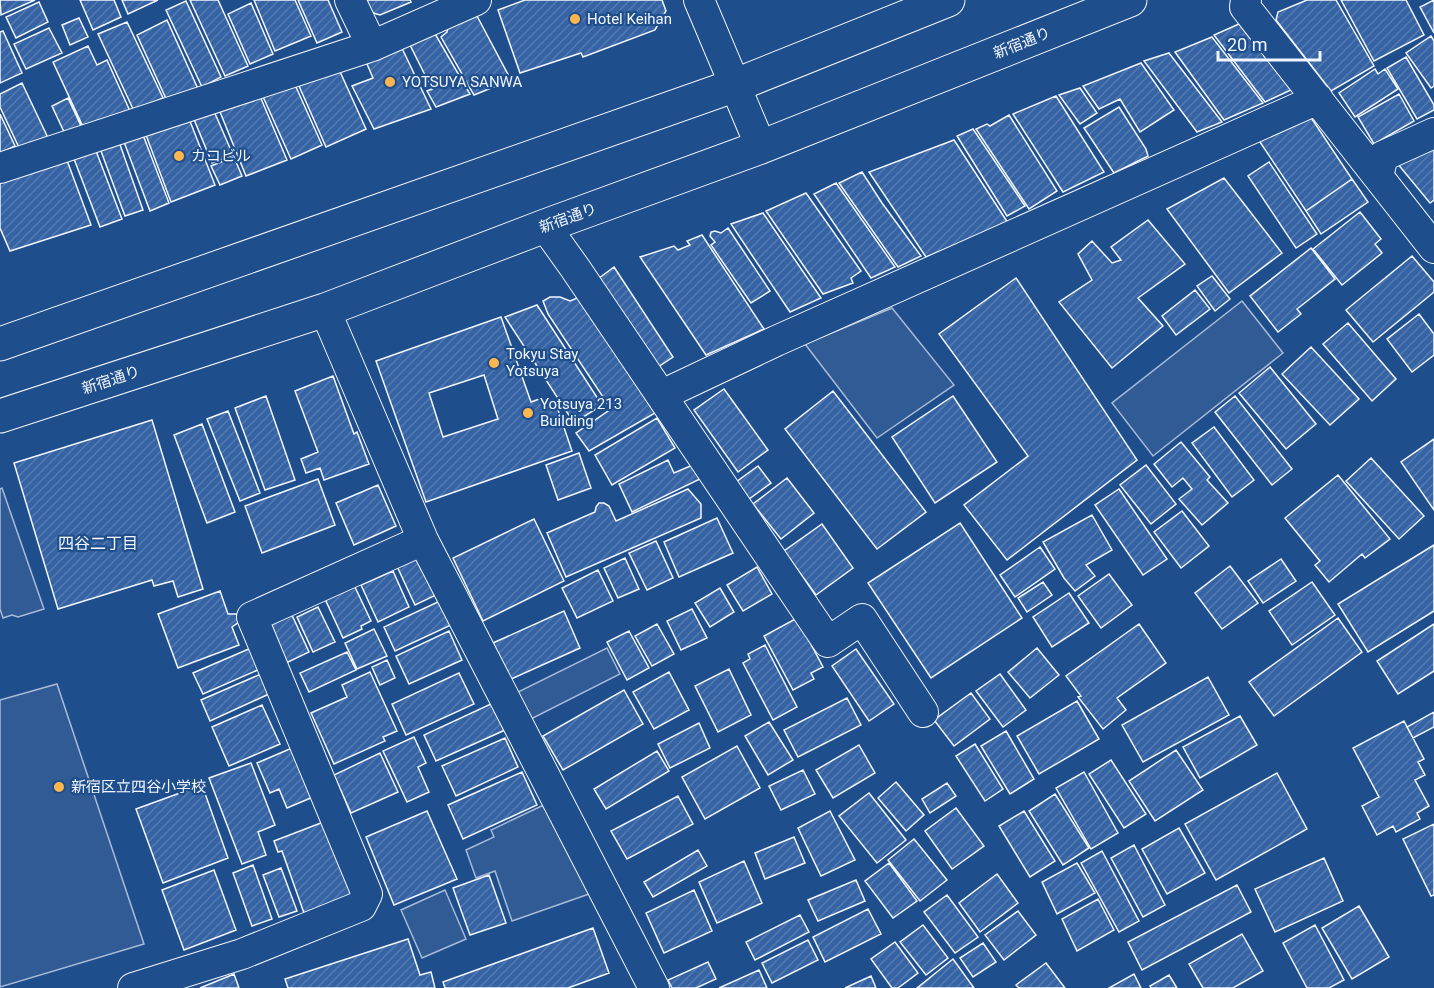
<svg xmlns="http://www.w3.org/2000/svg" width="1434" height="988" viewBox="0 0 1434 988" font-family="Roboto,'Noto Sans JP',sans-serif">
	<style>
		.built { fill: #305b95; stroke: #a8bbd7; stroke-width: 1.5 }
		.building { fill: url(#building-hatch); stroke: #f2f6ff; stroke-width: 1.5; fill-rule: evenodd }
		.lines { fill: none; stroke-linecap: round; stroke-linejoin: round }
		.minor-casing { stroke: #f2f6ff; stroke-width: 32 }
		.trunk-casing { stroke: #f2f6ff; stroke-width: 35 }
		.minor { stroke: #1f4e8c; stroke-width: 30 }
		.trunk { stroke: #1f4e8c; stroke-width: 33 }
		.poi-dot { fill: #ffb74d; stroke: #1f4e8c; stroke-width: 2 }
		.labels { text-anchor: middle; stroke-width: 4.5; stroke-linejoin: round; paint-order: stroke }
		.poi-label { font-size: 15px; fill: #f2f6ff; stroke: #1f4e8c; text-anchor: start }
		.street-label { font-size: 15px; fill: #f2f6ff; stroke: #1f4e8c }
		.neighbourhood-label { font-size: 16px; fill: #f2f6ff; stroke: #1f4e8c }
	</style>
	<defs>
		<pattern id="building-hatch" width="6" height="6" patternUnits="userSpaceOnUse" patternTransform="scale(1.5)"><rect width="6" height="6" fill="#3563a3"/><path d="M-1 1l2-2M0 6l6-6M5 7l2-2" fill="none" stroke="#537ab1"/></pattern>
	</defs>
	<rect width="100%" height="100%" fill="#1f4e8c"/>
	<!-- built -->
	<path class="built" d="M1242 301 1283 353 1153 456 1112 403Z
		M892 308 954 385 877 438 805 344Z
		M2 488 44 609 18 617 12 615 3 618 0 609V489Z
		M607 648 620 674 529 720 516 693Z
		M57 684 144 944 0 987V700Z
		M550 802 589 894 512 921 495 871 476 878 466 850 494 837 491 830Z
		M445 890 466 939 422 958 401 910Z"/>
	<!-- building -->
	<path class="building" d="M0 0H35L1 15Z
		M80 0H114L121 17 93 30Z
		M122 0H158L128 14Z
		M190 0H218L248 66 225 76Z
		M254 0H295L311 36 275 51Z
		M298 0H328L342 32 317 43Z
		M364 0H410L411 2 380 15 370 12Z
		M525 0H662L666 11 655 30 583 57 581 53 520 73 498 10Z
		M1307 0H1336L1374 66 1331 91 1276 20 1278 12Z
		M1341 0H1406L1424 35 1374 61Z
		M1434 0V33L1420 7Z
		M186 1 221 77 202 87 166 10Z
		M39 2 48 22 16 38 6 17Z
		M251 3 273 54 250 64 228 14Z
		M477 16 511 80 474 95 441 37 447 32 448 26Z
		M79 18 88 37 70 45 62 25Z
		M167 20 198 89 168 103 137 35Z
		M127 22 163 98 134 111 98 34Z
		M1239 24 1291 90 1265 102 1214 35Z
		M49 28 62 53 26 69 14 44Z
		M3 31 22 73 0 83V32Z
		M434 32 470 94 436 107 427 91 432 89 410 45Z
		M1431 36 1434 41V86L1431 88 1406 53Z
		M1212 37 1263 103 1224 120 1175 52Z
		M399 42 431 109 374 129 352 86 373 78 364 57Z
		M88 46 97 65 107 60 130 111 85 131 53 62Z
		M1169 53 1222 122 1197 132 1144 61Z
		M1406 57 1434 105V110L1417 119 1387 68Z
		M1141 63 1174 110 1140 132 1120 99 1099 109 1083 86Z
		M337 65 366 129 326 147 295 77Z
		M1375 69 1378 74 1385 69 1398 89 1355 117 1339 93Z
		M292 78 322 145 291 159 260 90Z
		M22 83 50 142 22 154 0 107V94Z
		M1080 88 1097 113 1080 124 1059 95Z
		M257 89 287 160 246 176 216 102Z
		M1399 94 1414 121 1374 144 1358 117Z
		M1056 96 1104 172 1063 192 1013 114Z
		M68 98 81 126 65 134 52 106Z
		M210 102 233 155 212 163 191 112Z
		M1119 107 1146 149 1148 156 1114 173 1084 128Z
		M186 111 215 185 171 202 143 127Z
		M0 114 15 146 0 153Z
		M1009 115 1057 191 1029 209 976 129 987 124 990 126Z
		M1310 116 1352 179 1306 211 1258 139Z
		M140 127 169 203 150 211 121 134Z
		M973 129 1025 206 1007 216 957 136Z
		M117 136 143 210 125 216 98 143Z
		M954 140 1008 223 926 257 869 172Z
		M93 143 122 219 100 227 71 151Z
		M1434 146V200L1430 203 1397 163Z
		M65 155 91 225 10 251 0 228V177Z
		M234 157 242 176 220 185 211 166Z
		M1269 162 1317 234 1296 248 1248 176Z
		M862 172 882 203 921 256 898 267 839 183Z
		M1224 178 1282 253 1229 293 1167 209Z
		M1352 179 1368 202 1321 234 1306 211Z
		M836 183 895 267 871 278 814 194Z
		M806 193 861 271 851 278 853 283 823 294 766 211Z
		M1360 212 1381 239 1375 244 1382 253 1342 285 1313 249Z
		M763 213 821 298 790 312 731 224Z
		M1148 220 1185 264 1138 298 1163 326 1112 368 1059 302 1092 280 1078 254 1092 241 1112 263 1121 260 1111 247Z
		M728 228 770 291 751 303 711 245 715 242 710 236 711 232 715 231 721 233Z
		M702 235 764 329 706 355 640 257 674 246 678 250 690 245 687 241Z
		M1311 248 1335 279 1297 309 1301 314 1278 332 1250 296Z
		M1412 256 1434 282V292L1373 342 1346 310Z
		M614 267 673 357 658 367 598 279Z
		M1212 276 1230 299 1215 311 1197 286Z
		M1016 278 1137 460 1007 560 964 505 1028 456 939 334Z
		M1195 290 1210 309 1176 335 1162 316Z
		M550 297H560L570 301 577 298 580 300 655 413 589 451 576 433 611 409 548 314 543 301Z
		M537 305 602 405 574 423 505 317Z
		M1419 314 1434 334V355L1412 372 1387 339Z
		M501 317 531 402 542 398 545 408 556 404 572 451 426 502 376 361ZM484 375 498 419 443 437 429 393Z
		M1348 323 1396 379 1372 401 1323 344Z
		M1311 347 1359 399 1330 425 1282 374Z
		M1270 367 1316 424 1286 449 1239 393Z
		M333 376 354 434 357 432 369 464 324 480 320 468 306 473 301 459 318 452 295 391Z
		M724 389 768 450 738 472 694 410Z
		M833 391 926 512 877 549 785 429Z
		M266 396 295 480 265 490 235 408Z
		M953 396 997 462 935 503 892 437Z
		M1235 396 1292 469 1272 485 1215 412Z
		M228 411 260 493 240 501 207 419Z
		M657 418 675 448 612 485 595 455Z
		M152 420 203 589 178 597 173 581 154 586 152 580 58 609 14 463Z
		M202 424 235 512 207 523 174 435Z
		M1214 427 1254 480 1232 497 1192 443Z
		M1434 439V510L1401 462Z
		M1181 442 1210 477 1207 480 1228 503 1202 525 1179 499 1192 489 1183 478 1172 487 1154 464Z
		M579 453 591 488 558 500 546 465Z
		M1371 458 1424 516 1399 539 1346 481Z
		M668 460 674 473 695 464 702 478 632 512 619 484Z
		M1146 465 1176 504 1151 524 1120 485Z
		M758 466 771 483 745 502 732 485Z
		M1338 475 1390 539 1365 558 1362 554 1329 582 1315 565 1320 561 1285 518Z
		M787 478 814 513 781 539 753 504Z
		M318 479 335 525 262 553 245 506Z
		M378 485 396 526 354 545 336 503Z
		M688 489 701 504V518L566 577 547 533 595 512 596 507 599 503H604L609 506 616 521Z
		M1119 489 1167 559 1143 575 1095 505Z
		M1182 511 1209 546 1181 568 1154 532Z
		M1092 515 1112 550 1086 565 1095 576 1075 591 1064 578 1043 542Z
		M717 518 733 553 679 577 664 542Z
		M534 519 564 581 483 621 453 558Z
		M960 523 1022 618 931 678 868 583Z
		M822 524 853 568 816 595 784 551Z
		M656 541 673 578 647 590 629 553Z
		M1434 545V611L1368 652 1338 604Z
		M1040 547 1055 569 1015 597 1000 575Z
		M418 556 436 595 415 605 395 562Z
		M625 558 639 589 618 598 604 568Z
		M1281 559 1296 581 1263 603 1248 581Z
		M1230 566 1258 603 1222 629 1195 593Z
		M757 567 772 594 743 611 727 585Z
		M598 570 613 601 577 618 562 588Z
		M393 571 409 607 378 622 361 585Z
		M1109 574 1132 605 1101 628 1078 596Z
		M1043 582 1052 595 1027 612 1018 598Z
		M1312 582 1335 615 1292 645 1269 611Z
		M354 585 371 621 361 626 362 629 343 638 325 599Z
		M720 588 734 612 710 627 695 603Z
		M220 591 228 614H236L239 618V622L232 627 239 645 178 668 158 614Z
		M1069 593 1089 623 1052 647 1033 617Z
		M440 601 451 625 395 651 384 627Z
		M318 607 335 642 313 652 297 617Z
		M692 609 707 638 681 650 667 621Z
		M564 611 580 648 509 680 493 643Z
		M291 613 309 652 286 663 268 624Z
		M797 618 823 667 811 673 814 679 793 690 764 636Z
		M1338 618 1362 652 1274 716 1249 682Z
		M657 624 674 654 652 666 635 636Z
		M1139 624 1166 663 1117 698 1126 710 1103 729 1078 697 1081 696 1066 676Z
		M1434 624V671L1398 694 1377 661Z
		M374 629 387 656 357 669 345 643Z
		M449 631 462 660 409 684 396 656Z
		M629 631 649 668 627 680 607 642Z
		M765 645 797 707 773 720 743 663 750 659 748 654Z
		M251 648 260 669 203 694 193 673Z
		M1037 648 1059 675 1030 698 1008 672Z
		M856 649 894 704 869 721 832 666Z
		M347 652 356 670 309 692 300 673Z
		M387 660 395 678 380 685 372 667Z
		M729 669 751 715 718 732 695 686Z
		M370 672 397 731 383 737 385 741 334 764 311 713 347 697 342 685Z
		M669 672 689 710 654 729 633 692Z
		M459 673 474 704 406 735 392 704Z
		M261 674 269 694 210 721 201 700Z
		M1000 674 1026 710 1003 727 976 691Z
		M1208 677 1229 715 1143 762 1122 725Z
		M624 690 643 724 563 770 543 736Z
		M971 693 990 719 954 746 934 720Z
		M847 698 861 725 798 757 784 730Z
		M1077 701 1099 739 1039 774 1017 736Z
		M493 703 505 730 436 761 424 735Z
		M262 705 280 744 229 766 212 727Z
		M1434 712V727L1413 738 1407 727Z
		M1240 716 1257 745 1200 778 1183 747Z
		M1404 721 1424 759 1418 762 1425 775 1415 780 1429 806 1417 813 1420 819 1396 832 1393 826 1377 835 1362 806 1379 797 1353 748Z
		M769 722 793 760 768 775 745 736Z
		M699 723 710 748 670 768 658 744Z
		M1006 731 1034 779 1010 794 981 746Z
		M414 737 426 763 418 767 429 792 407 802 383 751Z
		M505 738 518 767 456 796 442 766Z
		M975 744 1003 789 985 801 956 756Z
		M859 745 875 773 833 798 816 770Z
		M737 746 760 788 705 819 682 777Z
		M292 748 313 797 287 808 279 789 270 793 257 763Z
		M1176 750 1203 790 1155 821 1129 781Z
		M657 751 669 771 606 809 594 789Z
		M380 753 398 792 351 813 334 775Z
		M1111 760 1146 814 1124 828 1089 774Z
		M251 763 275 825 258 832 266 855 242 864 209 778Z
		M803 770 815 794 781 810 769 786Z
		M522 772 537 805 463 839 448 805Z
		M1084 772 1118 833 1091 849 1056 788Z
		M1277 773 1307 829 1216 880 1185 824Z
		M896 782 924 815 906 831 878 798Z
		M947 783 956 796 930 813 922 799Z
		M202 785 228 858 163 883 136 809Z
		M869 793 906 840 877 863 839 816Z
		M1055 794 1089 848 1063 865 1029 811Z
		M678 796 693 824 627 859 611 831Z
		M956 808 984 846 952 869 925 831Z
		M427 811 457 879 394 905 366 837Z
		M830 811 855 860 821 876 798 828Z
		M1024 811 1055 861 1030 877 999 826Z
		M326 821 353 895 304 913 282 851 278 852 274 841Z
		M1434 824V895L1431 896 1403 839Z
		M1179 828 1205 873 1167 894 1142 849Z
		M794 837 805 863 765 879 755 853Z
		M914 839 947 880 920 901 888 860Z
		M1134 845 1165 905 1143 917 1111 858Z
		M698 850 707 866 653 897 644 882Z
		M1102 851 1139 921 1119 932 1081 863Z
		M1324 858 1343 901 1275 932 1255 889Z
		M744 861 762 903 717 923 699 882Z
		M889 863 917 901 893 918 865 881Z
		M1077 863 1095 893 1057 914 1042 882Z
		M253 865 272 919 252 926 233 873Z
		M281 868 297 911 279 917 263 875Z
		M214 870 236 930 184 950 162 890Z
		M997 874 1018 903 980 932 959 903Z
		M489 875 506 923 470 935 453 888Z
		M856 880 865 901 818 921 808 900Z
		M1237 885 1251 912 1142 970 1128 942Z
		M694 890 712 931 664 953 646 913Z
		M947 895 978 937 955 953 924 912Z
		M1098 899 1114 930 1077 951 1062 919Z
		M1359 906 1389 957 1352 979 1322 928Z
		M868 909 881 934 825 962 813 937Z
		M1018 911 1036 935 1004 960 985 935Z
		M800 915 809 932 755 960 746 942Z
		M923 925 948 958 926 975 900 942Z
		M1315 925 1344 980 1329 988H1307L1283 943Z
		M593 928 609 973 568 988H445L443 982Z
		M1242 934 1263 971 1233 988H1203L1189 964Z
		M408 939 420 975 431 972 435 988H288L285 979Z
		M808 940 818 960 772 983 762 963Z
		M895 942 918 973 898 988H892L871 959Z
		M983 943 996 962 973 977 960 958Z
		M953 959 974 988H917Z
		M708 962 716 979 696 988H672L668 980Z
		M1046 963 1065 988H1019L1016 985Z
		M759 970 767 988H719Z
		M234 974 239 988H200Z
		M1134 974 1141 988H1109Z
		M1169 975 1177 988H1151L1150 986Z
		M871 976 876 988H845Z"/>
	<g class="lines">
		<!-- minor casing -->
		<g class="minor-casing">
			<path id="minor" d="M350 0 372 46
				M699 0 761 147
				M1246 0 1245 7 1434 248
				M0 168 372 46 476 0
				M1378 176 1383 156 1434 133
				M545 226 575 268 828 642 862 619 923 712
				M662 395 776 341 1318 99
				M423 540 654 988
				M133 988 242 954 361 906 367 894 252 617 423 540 325 310"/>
		</g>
		<!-- trunk casing -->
		<g class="trunk-casing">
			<path id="trunk" d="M0 344 736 85 948 0
				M0 416 325 310 545 226 761 147 1130 0"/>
		</g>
		<!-- minor -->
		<use href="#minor" class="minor"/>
		<!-- trunk -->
		<use href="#trunk" class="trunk"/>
	</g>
	<!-- markers -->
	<g class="poi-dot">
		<circle cx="575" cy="19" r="6"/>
		<circle cx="390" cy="82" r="6"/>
		<circle cx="179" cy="156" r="6"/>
		<circle cx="494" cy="363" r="6"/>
		<circle cx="528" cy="413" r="6"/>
		<circle cx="59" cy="787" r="6"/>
	</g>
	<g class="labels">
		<!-- poi labels -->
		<g class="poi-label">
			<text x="587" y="24">Hotel Keihan</text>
			<text x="402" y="87">YOTSUYA SANWA</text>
			<text x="191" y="161">カコビル</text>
			<text x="506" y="359">Tokyu Stay<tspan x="506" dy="17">Yotsuya</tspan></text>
			<text x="540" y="409">Yotsuya 213<tspan x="540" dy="17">Building</tspan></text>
			<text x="71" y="792">新宿区立四谷小学校</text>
		</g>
		<!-- street labels -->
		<g class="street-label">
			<text transform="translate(1022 43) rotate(-22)" y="5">新宿通り</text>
			<text transform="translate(568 218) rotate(-20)" y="5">新宿通り</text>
			<text transform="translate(111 380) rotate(-18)" y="5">新宿通り</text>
		</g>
		<!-- neighbourhood labels -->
		<g class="neighbourhood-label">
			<text x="98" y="549">四谷二丁目</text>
		</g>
	</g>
	<!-- scale -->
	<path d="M1218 51v9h102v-9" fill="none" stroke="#f2f6ff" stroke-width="3"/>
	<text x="1227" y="51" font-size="18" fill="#f2f6ff" stroke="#1f4e8c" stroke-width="4.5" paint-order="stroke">20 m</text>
</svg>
